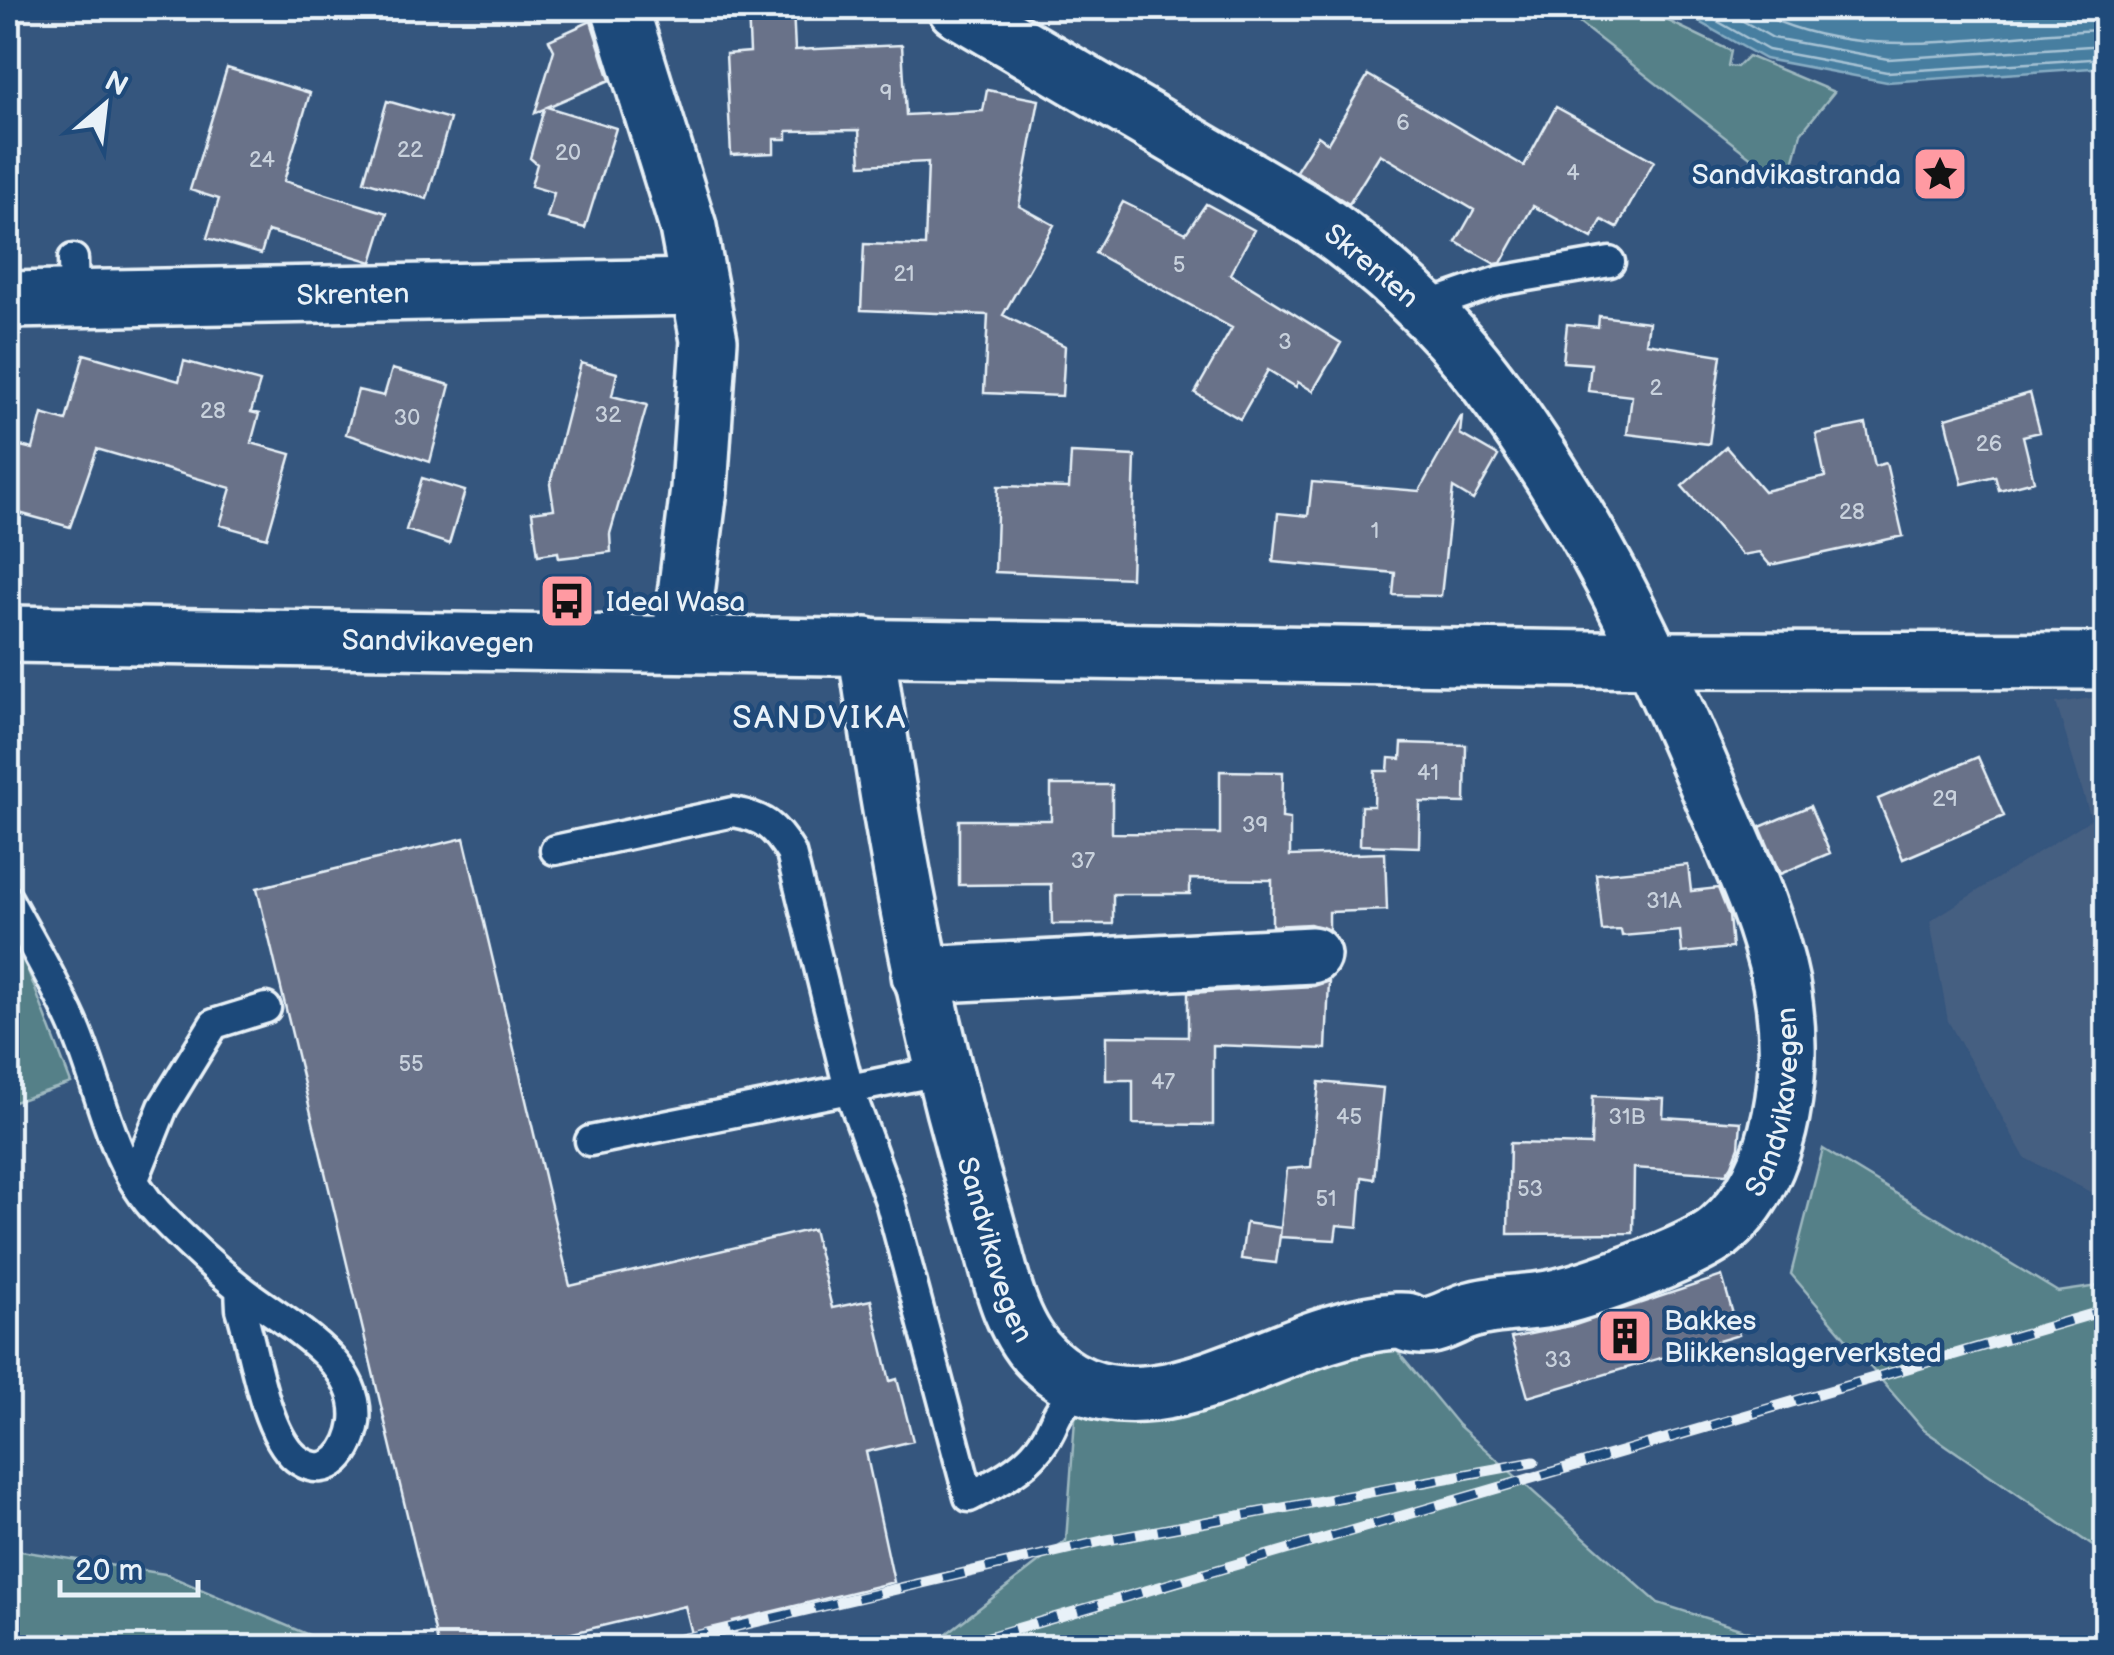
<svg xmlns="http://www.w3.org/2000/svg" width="2114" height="1655" viewBox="0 0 2114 1655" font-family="'Balsamiq Sans',sans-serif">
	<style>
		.built { fill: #455e81 }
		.green { fill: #548088; stroke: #9eb8c0; stroke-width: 2.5 }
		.water { fill: #467ea0; stroke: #87acc3; stroke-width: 2.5 }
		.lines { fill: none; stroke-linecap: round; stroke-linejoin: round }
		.shore { stroke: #a7c3d5; stroke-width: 2.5 }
		.building { fill: #697289; stroke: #e8f1f8; stroke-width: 2.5 }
		.lane-casing { stroke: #e8f1f8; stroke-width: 35 }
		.street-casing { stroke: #e8f1f8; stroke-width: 62 }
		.secondary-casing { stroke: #e8f1f8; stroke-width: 62 }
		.lane { stroke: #1f4a7a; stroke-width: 28 }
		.street { stroke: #1f4a7a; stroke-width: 55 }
		.secondary { stroke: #1f4a7a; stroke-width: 55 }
		.rail-casing { stroke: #e8f1f8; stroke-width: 11 }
		.rail { stroke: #1f4a7a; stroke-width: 8; stroke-dasharray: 22; stroke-linecap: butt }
		.labels { text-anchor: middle; stroke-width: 9; stroke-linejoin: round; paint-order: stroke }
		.number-label { font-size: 22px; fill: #c8d1dc }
		.poi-label { font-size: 28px; fill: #e8f1f8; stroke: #1f4a7a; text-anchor: start }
		.street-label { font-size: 28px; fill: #e8f1f8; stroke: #1f4a7a }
		.quarter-label { font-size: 32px; letter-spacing: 2.5px; fill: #e8f1f8; stroke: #1f4a7a }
	</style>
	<rect width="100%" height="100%" fill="#35567e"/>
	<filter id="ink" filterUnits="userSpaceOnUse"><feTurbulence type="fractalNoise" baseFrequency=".01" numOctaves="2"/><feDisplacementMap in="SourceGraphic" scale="20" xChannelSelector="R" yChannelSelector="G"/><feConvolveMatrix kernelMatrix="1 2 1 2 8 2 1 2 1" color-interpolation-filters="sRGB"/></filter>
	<g filter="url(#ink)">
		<!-- built -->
		<path class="built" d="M2106 696V1192L2096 1195 2025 1158 1948 1021 1930 921 2091 819 2056 703Z"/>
		<!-- green -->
		<path class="green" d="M1560 8H1652L1664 19 1731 51 1728 66 1737 67 1748 56 1834 92 1801 133 1793 164 1777 178Z
			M8 918 71 1083 8 1104Z
			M1823 1149 2058 1292 2106 1285V1555L1924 1430 1791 1274Z
			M1383 1334 1458 1425 1658 1603 1797 1647 928 1648 1066 1541 1079 1366 1137 1376Z
			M8 1549 165 1574 337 1647H8Z"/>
		<!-- water -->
		<path class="water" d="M1674 8H2106V67L1887 82 1765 59Z"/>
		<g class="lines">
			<!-- shore -->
			<path class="shore" d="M1694 8 1768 50 1887 72 2106 58
				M1720 8 1773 38 1888 59 2106 45
				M1750 8C1857 69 1990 32 2106 30"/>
		</g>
		<!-- building -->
		<path class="building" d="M793 8 795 50 902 45 906 115 983 111 987 90 1039 100 1019 206 1054 225 1003 315 1065 346 1062 396 984 393 988 315 861 310 864 244 925 246 928 162 861 165 859 130 787 131V139H774V153L731 155 726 54 750 52 748 11Z
			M591 21 610 80 547 107 616 128 585 228 547 218 554 193 531 186 537 164 530 158 544 109 535 113 554 50 549 40Z
			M227 68 310 93 284 181 387 213 372 262 268 231 261 254 207 238 219 199 190 190Z
			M1368 75 1524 166 1556 107 1654 161 1617 228 1602 220 1592 238 1533 206 1501 263 1495 264 1456 242 1474 210 1380 154 1349 204 1296 171 1318 136 1328 143Z
			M387 101 450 119 427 199 364 181Z
			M1123 202 1186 233 1206 204 1254 230 1230 274 1341 343 1313 391 1298 382 1296 387 1268 370 1240 419 1195 393 1232 328 1095 253Z
			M1599 316 1649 322 1646 343 1721 355 1709 444 1627 434 1632 396 1588 391 1591 364 1563 362 1567 324 1598 327Z
			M84 354 179 381 184 361 260 382 251 412 259 414 251 443 291 454 267 538 220 525 231 488 97 449 70 527 8 510V443L33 449 42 414 66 421Z
			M581 363 617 373 612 396 647 405 610 534 611 552 559 558 558 552 538 555 532 512 554 509 550 484Z
			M392 369 450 385 430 462 346 434 358 390 384 396Z
			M2030 393 2040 432 2023 436 2034 481 1999 490 1995 476 1962 484 1946 418Z
			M1462 415 1460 434 1498 456 1473 500 1453 488 1441 596 1393 595 1395 573 1273 562 1278 513 1308 516 1312 482 1419 491Z
			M1866 424 1875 466 1886 463 1903 536 1770 565 1759 552 1742 555 1682 486 1726 447 1764 491 1825 477 1816 434Z
			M1071 453 1135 456 1131 578 995 572 998 486 1069 488Z
			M422 478 465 491 449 544 406 530Z
			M1402 743 1466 745 1465 803 1420 802 1419 847 1360 845 1361 806H1374L1375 771H1388L1389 758 1401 759Z
			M1978 757 2004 816 1903 859 1878 799Z
			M1220 771 1283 772 1282 818 1290 819V856L1385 853 1387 910 1329 912V930L1310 924 1272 926V880L1190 879V894H1113V924H1052L1051 884 959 885V820H1051V785H1112V833L1220 834Z
			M1810 806 1830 853 1780 874 1760 827Z
			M464 838 570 1286 813 1229 832 1308 871 1300 890 1381 897 1379 913 1441 866 1452 894 1582 733 1621 736 1632 694 1642 685 1606 510 1648H439L257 888Z
			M1688 865 1691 891 1718 888 1729 916 1732 948 1682 953 1680 931 1622 936 1621 930 1602 931 1596 874Z
			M1329 981 1326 1049 1213 1045V1125L1133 1124V1080H1106V1036L1188 1037V993L1314 986Z
			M1319 1082 1383 1088 1374 1179 1362 1177 1358 1227 1337 1225 1335 1240 1280 1237 1287 1169 1311 1167Z
			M1593 1096 1664 1099 1663 1117 1741 1122 1739 1147 1732 1165 1726 1174 1634 1168 1633 1233 1508 1234 1510 1143 1591 1145Z
			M1246 1223 1281 1228 1276 1263 1241 1259Z
			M1722 1276 1739 1335 1528 1397 1511 1338 1575 1325Z"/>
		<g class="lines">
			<!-- lane casing -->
			<g class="lane-casing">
				<path id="lane" d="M73 259 74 298
					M1424 307 1499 281 1610 262
					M555 850 733 812C764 817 775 827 791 853L849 1089 890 1201 969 1497C994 1484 1022 1470 1039 1448 1062 1418 1047 1413 1086 1388
					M8 900C30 940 53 979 72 1021 101 1084 109 1162 158 1213 184 1240 213 1267 242 1290 282 1322 362 1360 355 1422 351 1449 331 1481 300 1461 265 1439 254 1349 241 1309L240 1289
					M590 1141 944 1070
					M134 1179 163 1107 214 1024 266 1008"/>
			</g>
			<!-- street casing -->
			<g class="street-casing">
				<g id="street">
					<path d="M620 8 688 227 709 340 699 489 680 643"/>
					<path id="s1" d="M8 300 699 287"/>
					<path id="s2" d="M866 646C893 841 927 1028 984 1216 998 1263 1007 1327 1045 1361 1129 1439 1242 1360 1331 1334 1350 1328 1376 1322 1396 1321 1421 1320 1396 1325 1421 1326 1438 1327 1455 1314 1471 1310 1496 1302 1524 1304 1549 1299 1585 1292 1695 1253 1721 1230 1786 1174 1796 1063 1781 983 1768 918 1739 858 1713 797 1648 643 1587 514 1486 380 1437 315 1379 263 1313 217L956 8"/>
					<path d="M920 975 1312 955"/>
				</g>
			</g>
			<!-- secondary casing -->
			<g class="secondary-casing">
				<g id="secondary">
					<path id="s3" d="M8 634 1655 660 2106 661"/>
				</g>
			</g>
			<!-- lane -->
			<use href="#lane" class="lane"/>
			<!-- street -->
			<use href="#street" class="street"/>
			<!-- secondary -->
			<use href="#secondary" class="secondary"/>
			<!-- rail casing -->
			<g class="rail-casing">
				<path id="rail" d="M643 1648 1102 1541 1534 1462
					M951 1648 2106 1310"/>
			</g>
			<!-- rail -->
			<use href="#rail" class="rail"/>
		</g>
	</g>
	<!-- icons -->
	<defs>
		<g id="sight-square" transform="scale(2.875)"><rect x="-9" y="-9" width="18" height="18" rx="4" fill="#ff9aa2" stroke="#1f4a7a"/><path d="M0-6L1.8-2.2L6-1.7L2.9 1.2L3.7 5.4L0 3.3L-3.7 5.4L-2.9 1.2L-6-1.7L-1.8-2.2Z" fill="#111"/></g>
		<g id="bus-square" transform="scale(2.875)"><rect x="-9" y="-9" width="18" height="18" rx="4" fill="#ff9aa2" stroke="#1f4a7a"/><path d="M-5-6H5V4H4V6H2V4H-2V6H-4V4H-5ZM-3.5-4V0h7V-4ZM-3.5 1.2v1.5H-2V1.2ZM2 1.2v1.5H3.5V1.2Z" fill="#111"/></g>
		<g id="building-square" transform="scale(2.875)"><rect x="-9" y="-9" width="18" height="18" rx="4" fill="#ff9aa2" stroke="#1f4a7a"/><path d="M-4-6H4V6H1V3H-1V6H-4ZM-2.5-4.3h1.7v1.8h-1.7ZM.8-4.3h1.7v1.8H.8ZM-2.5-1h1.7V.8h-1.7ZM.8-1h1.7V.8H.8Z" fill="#111"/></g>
	</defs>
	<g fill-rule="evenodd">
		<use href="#sight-square" x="1940" y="174"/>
		<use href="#bus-square" x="567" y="601"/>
		<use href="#building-square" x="1625" y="1336"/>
	</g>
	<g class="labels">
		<!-- number labels -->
		<g class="number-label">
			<text x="886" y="100">9</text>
			<text x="1403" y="130">6</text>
			<text x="410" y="157">22</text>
			<text x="568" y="160">20</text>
			<text x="262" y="167">24</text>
			<text x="1573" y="180">4</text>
			<text x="1179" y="272">5</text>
			<text x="904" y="281">21</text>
			<text x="1285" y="349">3</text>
			<text x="1656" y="395">2</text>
			<text x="213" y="418">28</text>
			<text x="608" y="422">32</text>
			<text x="407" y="425">30</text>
			<text x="1989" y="451">26</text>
			<text x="1852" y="519">28</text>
			<text x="1375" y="538">1</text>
			<text x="1428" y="780">41</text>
			<text x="1945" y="806">29</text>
			<text x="1255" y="832">39</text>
			<text x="1083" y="868">37</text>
			<text x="1664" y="908">31A</text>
			<text x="411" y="1071">55</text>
			<text x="1163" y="1089">47</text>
			<text x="1349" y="1124">45</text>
			<text x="1627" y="1124">31B</text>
			<text x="1530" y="1196">53</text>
			<text x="1326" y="1206">51</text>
			<text x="1558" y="1367">33</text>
		</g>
		<!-- poi labels -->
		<g class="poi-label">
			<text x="1901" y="184" text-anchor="end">Sandvikastranda</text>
			<text x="606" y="611">Ideal Wasa</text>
			<text x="1664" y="1330">Bakkes<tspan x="1664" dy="32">Blikkenslagerverksted</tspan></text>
		</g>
		<!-- street labels -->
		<g class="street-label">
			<text transform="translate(1372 265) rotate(40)" y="10">Skrenten</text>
			<text dy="10" stroke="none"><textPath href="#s1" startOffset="345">Skrenten</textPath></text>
			<text dy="10" stroke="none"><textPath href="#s3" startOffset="430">Sandvikavegen</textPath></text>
			<text dy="10" stroke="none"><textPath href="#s2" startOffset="1602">Sandvikavegen</textPath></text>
			<text dy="10" stroke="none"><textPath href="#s2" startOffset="618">Sandvikavegen</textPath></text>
		</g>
		<!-- quarter labels -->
		<g class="quarter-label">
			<text x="820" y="728">SANDVIKA</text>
		</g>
	</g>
	<!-- margin -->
	<rect width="2114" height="1655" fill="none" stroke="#1f4a7a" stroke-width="40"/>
	<rect x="20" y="20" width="2074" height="1615" fill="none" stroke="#e8f1f8" stroke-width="4" filter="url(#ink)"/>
	<!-- north arrow -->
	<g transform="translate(105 105) rotate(28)" stroke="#1f4a7a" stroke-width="8" paint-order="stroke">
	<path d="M0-8L18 38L0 25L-18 38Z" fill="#e8f1f8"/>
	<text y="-15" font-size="28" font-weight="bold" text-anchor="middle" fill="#e8f1f8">N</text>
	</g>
	<!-- scale -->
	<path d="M60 1580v15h138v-15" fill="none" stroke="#e8f1f8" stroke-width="5"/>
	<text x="75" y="1580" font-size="30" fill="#e8f1f8" stroke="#1f4a7a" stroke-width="8" paint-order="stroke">20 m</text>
</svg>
